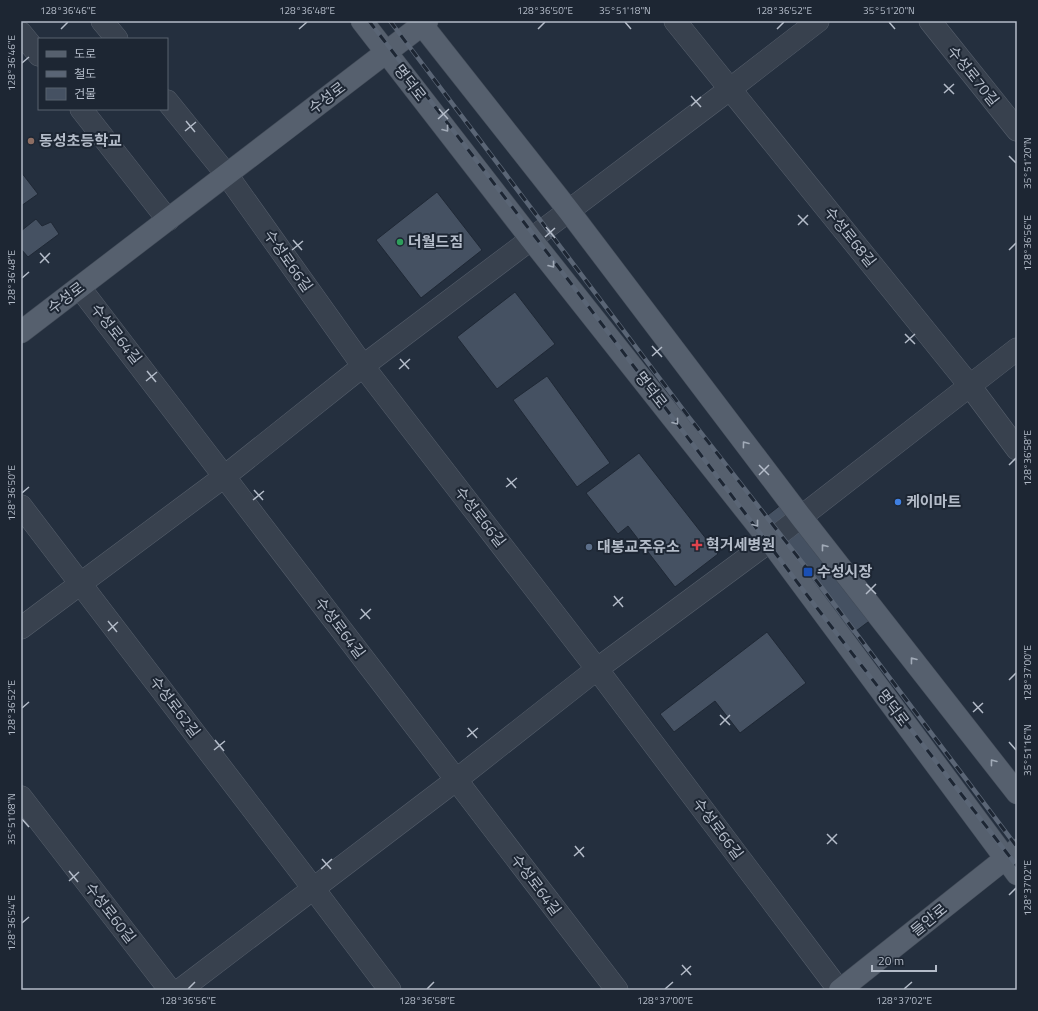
<svg xmlns="http://www.w3.org/2000/svg" width="1038" height="1011" viewBox="0 0 1038 1011" font-family="'Titillium Web','Noto Sans KR',sans-serif">
	<style>
		.building { fill: #455162; stroke: #1f2835 }
		.lines { fill: none; stroke-linecap: round; stroke-linejoin: round }
		.minor-casing { stroke: #565f6c; stroke-width: 23 }
		.major-casing { stroke: #414a57; stroke-width: 23 }
		.minor { stroke: #38414e; stroke-width: 22 }
		.major { stroke: #56606e; stroke-width: 22 }
		.rail-casing { stroke: #5a6575; stroke-width: 4.5 }
		.rail { stroke: #1d2633; stroke-width: 3; stroke-dasharray: 9; stroke-linecap: butt }
		.oneway { stroke: #a1aab7 }
		.ticks { fill: none; stroke: #b4bcc9; stroke-width: 1.5 }
		.education-dot { fill: #8d6e63; stroke: #1d2633; stroke-width: 1.5 }
		.leisure-dot { fill: #2e9e5b; stroke: #1d2633; stroke-width: 1.5 }
		.shop-dot { fill: #3f7fe0; stroke: #1d2633; stroke-width: 1.5 }
		.health-dot { fill: #e0444e; stroke: #1d2633; stroke-width: 1.5 }
		.service-dot { fill: #5c6f8a; stroke: #1d2633; stroke-width: 1.5 }
		.transit-dot { fill: #1a4fb4; stroke: #1d2633; stroke-width: 1.5 }
		.labels { text-anchor: middle; stroke-width: 4; stroke-linejoin: round; paint-order: stroke }
		.street-label { font-size: 15px; fill: #b4bcc9; stroke: #1d2633 }
		.poi-label { font-size: 15px; font-weight: bold; fill: #b4bcc9; stroke: #1d2633; text-anchor: start }
		.neatline { fill: none; stroke: #b4bcc9; stroke-width: 1.5 }
		.ticks-label { font-size: 10px; text-anchor: middle; fill: #b4bcc9 }
	</style>
	<rect width="100%" height="100%" fill="#242f3e"/>
	<!-- building -->
	<path class="building" d="M21 172 38 194 21 206Z
		M437 192 482 250 421 298 376 240Z
		M36 219 42 226 51 222 59 234 28 257 21 249V231Z
		M515 292 555 344 497 389 457 337Z
		M547 376 610 463 577 487 513 400Z
		M639 453 718 554 675 587 628 526 618 534 586 493Z
		M791 497 880 613 840 643 751 528Z
		M767 632 806 683 740 733 715 701 674 732 660 714Z"/>
	<g class="lines">
		<!-- minor casing -->
		<g class="minor-casing">
			<path id="minor" d="M102 21 117 39
				M675 21 970 386 1017 449
				M930 21 1017 130
				M21 33 39 55
				M167 101 227 175 363 366 597 669 839 990
				M81 109 168 220
				M80 288 617 990
				M21 506 313 888 390 990
				M21 628 225 476 363 366 730 89 818 21
				M21 797 170 990
				M180 990 456 780 597 669 770 541 1017 349"/>
		</g>
		<!-- major casing -->
		<g class="major-casing">
			<path id="major" d="M362 21 531 239 770 541 1017 874
				M419 21 569 211 801 517 1017 793
				M21 332 427 21
				M840 990 1016 850"/>
		</g>
		<!-- minor -->
		<use href="#minor" class="minor"/>
		<!-- major -->
		<use href="#major" class="major"/>
		<!-- rail casing -->
		<g class="rail-casing">
			<path id="rail" d="M369 21 576 290 810 599 1017 866
				M390 21 688 416 822 588 1017 847"/>
		</g>
		<!-- rail -->
		<use href="#rail" class="rail"/>
	</g>
	<!-- one-way arrows -->
	<defs><path id="oneway-chevron" d="M-2-3.5L2.5 0L-2 3.5" fill="none" stroke-width="1.6" stroke-linecap="round" stroke-linejoin="round"/></defs>
	<g class="oneway">
		<use href="#oneway-chevron" transform="translate(446 129) rotate(52)"/>
		<use href="#oneway-chevron" transform="translate(552 265) rotate(52)"/>
		<use href="#oneway-chevron" transform="translate(676 422) rotate(52)"/>
		<use href="#oneway-chevron" transform="translate(745 444) rotate(-127)"/>
		<use href="#oneway-chevron" transform="translate(756 524) rotate(52)"/>
		<use href="#oneway-chevron" transform="translate(824 547) rotate(-128)"/>
		<use href="#oneway-chevron" transform="translate(913 660) rotate(-128)"/>
		<use href="#oneway-chevron" transform="translate(993 762) rotate(-128)"/>
	</g>
	<!-- ticks -->
	<path class="ticks" d="M625 22 631 29M889 22 895 29M61 29 68 22M299 29 307 22M538 29 545 22M777 29 784 22M22 63 29 57M944 84 954 94M944 93 954 84M691 96 701 107M691 106 701 97M439 109 448 119M438 119 449 109M186 121 195 132M185 131 196 122M1009 156 1016 163M798 215 808 225M798 225 808 215M546 227 555 238M545 237 555 228M293 240 302 250M292 250 303 241M1009 250 1016 243M40 253 49 263M40 263 50 253M22 278 29 272M905 334 915 344M905 343 915 334M652 346 662 357M652 356 662 347M400 359 409 369M399 369 410 359M147 371 156 382M146 381 157 372M759 465 769 475M1009 465 1016 458M759 475 769 465M507 478 516 488M506 487 517 478M254 490 263 500M22 493 29 487M253 500 264 491M866 584 876 594M866 594 876 584M614 596 623 607M613 606 623 597M361 609 370 619M360 619 371 609M108 621 117 632M108 631 118 622M1009 680 1016 673M973 702 983 713M22 708 29 702M973 712 983 703M720 715 730 725M720 725 730 715M468 728 477 738M467 737 478 728M215 740 224 751M1009 742 1016 750M214 750 225 741M22 819 29 827M827 834 837 844M827 844 837 834M575 846 584 857M574 856 584 847M322 859 331 869M321 869 332 859M69 871 78 882M69 881 79 872M1009 895 1016 888M22 923 29 917M682 965 691 975M681 975 691 966M188 989 195 982M427 989 434 982M665 989 673 982M904 989 912 982"/>
	<!-- markers -->
	<circle class="education-dot" cx="31" cy="141" r="4"/>
	<circle class="leisure-dot" cx="400" cy="242" r="4"/>
	<circle class="shop-dot" cx="898" cy="502" r="4"/>
	<path class="health-dot" d="M695 539h4v4h4v4h-4v4h-4v-4h-4v-4h4z"/>
	<circle class="service-dot" cx="589" cy="547" r="4"/>
	<rect class="transit-dot" x="803" y="567" width="10" height="10" rx="2"/>
	<g class="labels">
		<!-- street labels -->
		<g class="street-label">
			<text transform="translate(973 76) rotate(51)" y="5">수성로70길</text>
			<text transform="translate(410 83) rotate(52)" y="5">명덕로</text>
			<text transform="translate(327 98) rotate(-37)" y="5">수성로</text>
			<text transform="translate(850 237) rotate(51)" y="5">수성로68길</text>
			<text transform="translate(288 261) rotate(55)" y="5">수성로66길</text>
			<text transform="translate(66 298) rotate(-37)" y="5">수성로</text>
			<text transform="translate(116 334) rotate(52)" y="5">수성로64길</text>
			<text transform="translate(651 390) rotate(52)" y="5">명덕로</text>
			<text transform="translate(480 517) rotate(52)" y="5">수성로66길</text>
			<text transform="translate(340 628) rotate(53)" y="5">수성로64길</text>
			<text transform="translate(175 707) rotate(53)" y="5">수성로62길</text>
			<text transform="translate(893 708) rotate(53)" y="5">명덕로</text>
			<text transform="translate(718 829) rotate(53)" y="5">수성로66길</text>
			<text transform="translate(536 885) rotate(53)" y="5">수성로64길</text>
			<text transform="translate(110 913) rotate(52)" y="5">수성로60길</text>
			<text transform="translate(929 920) rotate(-39)" y="5">들안로</text>
		</g>
		<!-- poi labels -->
		<g class="poi-label">
			<text x="39" y="146">동성초등학교</text>
			<text x="408" y="247">더월드짐</text>
			<text x="906" y="507">케이마트</text>
			<text x="706" y="550">혁거세병원</text>
			<text x="597" y="552">대봉교주유소</text>
			<text x="817" y="577">수성시장</text>
		</g>
	</g>
	<!-- border -->
	<rect width="1038" height="1011" fill="none" stroke="#1d2633" stroke-width="44"/>
	<!-- legend -->
	<rect x="38" y="38" width="130" height="72" fill="#1d2633" stroke="#59626f"/>
	<rect x="46" y="51" width="20" height="6" fill="#56606e" stroke="#59626f"/>
	<text x="74" y="58" font-size="12" fill="#b4bcc9">도로</text>
	<rect x="46" y="71" width="20" height="6" fill="#5a6575" stroke="#59626f"/>
	<text x="74" y="78" font-size="12" fill="#b4bcc9">철도</text>
	<rect x="46" y="88" width="20" height="12" fill="#455162" stroke="#59626f"/>
	<text x="74" y="98" font-size="12" fill="#b4bcc9">건물</text>
	<!-- scale -->
	<path d="M872 965v6h64v-6" fill="none" stroke="#b4bcc9" stroke-width="2"/>
	<text x="878" y="965" font-size="12" fill="#b4bcc9" stroke="#1d2633" stroke-width="3" paint-order="stroke">20 m</text>
	<rect x="22" y="22" width="994" height="967" class="neatline"/>
	<g class="ticks-label">
		<text x="68" y="14">128°36'46"E</text>
		<text x="307" y="14">128°36'48"E</text>
		<text x="545" y="14">128°36'50"E</text>
		<text x="625" y="14">35°51'18"N</text>
		<text x="784" y="14">128°36'52"E</text>
		<text x="889" y="14">35°51'20"N</text>
		<text transform="translate(11 63) rotate(-90)" y="4">128°36'46"E</text>
		<text transform="translate(1027 163) rotate(-90)" y="4">35°51'20"N</text>
		<text transform="translate(1027 243) rotate(-90)" y="4">128°36'56"E</text>
		<text transform="translate(11 278) rotate(-90)" y="4">128°36'48"E</text>
		<text transform="translate(1027 458) rotate(-90)" y="4">128°36'58"E</text>
		<text transform="translate(11 493) rotate(-90)" y="4">128°36'50"E</text>
		<text transform="translate(1027 673) rotate(-90)" y="4">128°37'00"E</text>
		<text transform="translate(11 708) rotate(-90)" y="4">128°36'52"E</text>
		<text transform="translate(1027 750) rotate(-90)" y="4">35°51'16"N</text>
		<text transform="translate(11 819) rotate(-90)" y="4">35°51'08"N</text>
		<text transform="translate(1027 888) rotate(-90)" y="4">128°37'02"E</text>
		<text transform="translate(11 923) rotate(-90)" y="4">128°36'54"E</text>
		<text x="188" y="1004">128°36'56"E</text>
		<text x="427" y="1004">128°36'58"E</text>
		<text x="665" y="1004">128°37'00"E</text>
		<text x="904" y="1004">128°37'02"E</text>
	</g>
</svg>
